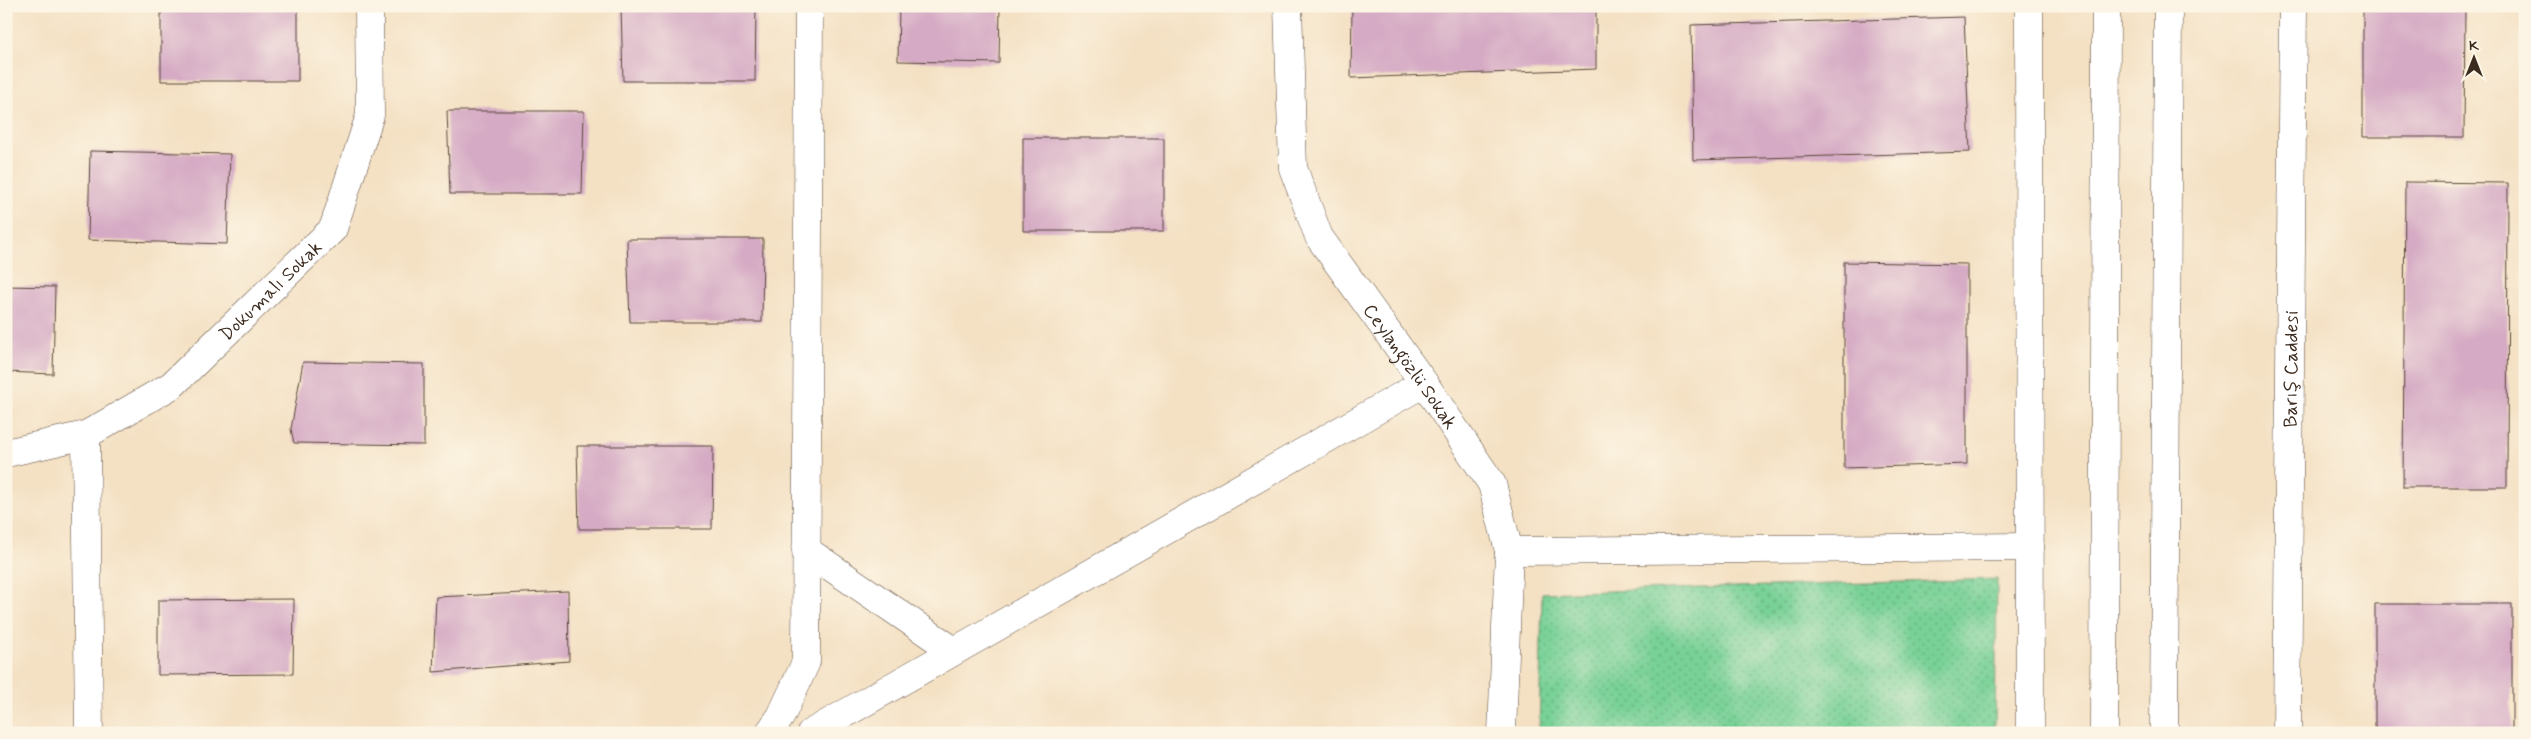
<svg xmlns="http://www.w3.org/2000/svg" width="2531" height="739" viewBox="0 0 2531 739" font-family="Mynerve,sans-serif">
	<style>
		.green { fill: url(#green-dots); stroke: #5a7e5a }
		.building { fill: #d5aac4 }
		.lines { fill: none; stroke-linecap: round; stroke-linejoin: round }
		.street-casing { stroke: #574537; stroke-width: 29 }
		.secondary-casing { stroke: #574537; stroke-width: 29 }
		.street { stroke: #fff; stroke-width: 28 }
		.secondary { stroke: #fff; stroke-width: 28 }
		.labels { text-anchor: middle; stroke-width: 4.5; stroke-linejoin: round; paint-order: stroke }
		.street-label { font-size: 19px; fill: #3b2a1e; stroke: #fcf5e5 }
	</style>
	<defs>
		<pattern id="green-dots" width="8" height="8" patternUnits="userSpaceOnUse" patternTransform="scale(1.25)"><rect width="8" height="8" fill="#78d197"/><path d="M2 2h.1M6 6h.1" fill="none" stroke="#64aa7b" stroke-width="1.8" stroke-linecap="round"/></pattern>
	</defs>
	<rect width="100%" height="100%" fill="#fcf5e5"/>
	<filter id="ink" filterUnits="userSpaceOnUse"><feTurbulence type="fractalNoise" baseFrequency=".02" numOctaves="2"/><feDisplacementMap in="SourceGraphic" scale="10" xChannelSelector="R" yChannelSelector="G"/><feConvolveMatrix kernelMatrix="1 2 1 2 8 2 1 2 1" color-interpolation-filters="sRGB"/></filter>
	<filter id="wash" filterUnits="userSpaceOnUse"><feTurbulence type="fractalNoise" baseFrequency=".0096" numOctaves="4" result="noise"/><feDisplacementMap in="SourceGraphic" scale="20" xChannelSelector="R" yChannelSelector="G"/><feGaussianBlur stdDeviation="1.12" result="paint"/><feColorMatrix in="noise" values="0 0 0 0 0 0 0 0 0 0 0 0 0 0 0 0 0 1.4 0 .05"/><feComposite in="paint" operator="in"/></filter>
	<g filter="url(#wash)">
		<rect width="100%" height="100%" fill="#f4e1c4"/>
		<!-- green -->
		<path class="green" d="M1997 579 1995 733H1539L1542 593Z"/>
		<g id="blocks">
			<!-- building -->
			<path class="building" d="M161 6H298V81H161Z
				M621 6H756L755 81H623Z
				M899 6H1000L999 63 898 61Z
				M1352 6H1596V69L1351 78Z
				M2363 6H2465L2464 137H2363Z
				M1964 17 1970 152 1693 160 1691 25Z
				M447 111H584L582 194H450Z
				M1023 138H1164V231H1023Z
				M90 151 230 154 227 244 88 240Z
				M2405 182 2508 183 2507 487H2403Z
				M627 239H763L762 322H630Z
				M1844 262 1967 264V464L1844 468Z
				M6 286 55 287 53 374 6 372Z
				M303 362 424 364V445L294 443 291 429Z
				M577 446H713L712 529H579Z
				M568 591 569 661 433 672 436 597Z
				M294 599 293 674 158 675V600Z
				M2375 604H2512V733H2375Z"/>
		</g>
	</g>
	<g filter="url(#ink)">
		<use href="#blocks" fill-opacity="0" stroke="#574537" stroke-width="1"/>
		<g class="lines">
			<!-- street casing -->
			<g class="street-casing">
				<g id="street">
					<path id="s1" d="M1288 6 1293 168 1319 237 1424 383 1492 484 1509 551 1502 733"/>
					<path d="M2029 6 2030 733"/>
					<path d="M86 435 89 733"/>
					<path id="s2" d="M6 453 86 435 172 385 333 229 370 115 369 6"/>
					<path d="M806 550 954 651"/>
					<path d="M1509 551 2030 547"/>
					<path d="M769 733 781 716 806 662 809 6"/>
					<path d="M811 733 1424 383"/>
				</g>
			</g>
			<!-- secondary casing -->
			<g class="secondary-casing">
				<g id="secondary">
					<path d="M2104 733 2106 6"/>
					<path d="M2164 733 2168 6"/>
					<path id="s3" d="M2287 733 2293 6"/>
				</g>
			</g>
			<!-- street -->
			<use href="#street" class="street"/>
			<!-- secondary -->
			<use href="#secondary" class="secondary"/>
		</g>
	</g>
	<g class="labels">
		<!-- street labels -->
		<g class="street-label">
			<text dy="7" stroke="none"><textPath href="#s2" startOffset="318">Dokumalı Sokak</textPath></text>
			<text dy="7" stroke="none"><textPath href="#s1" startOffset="394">Ceylangözlü Sokak</textPath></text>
			<text dy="7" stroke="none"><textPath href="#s3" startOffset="364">Barış Caddesi</textPath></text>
		</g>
	</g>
	<!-- margin -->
	<rect width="2531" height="739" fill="none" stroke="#fcf5e5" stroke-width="25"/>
	<!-- north arrow -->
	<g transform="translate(2474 58)" stroke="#fcf5e5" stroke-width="4" paint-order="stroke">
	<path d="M0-4L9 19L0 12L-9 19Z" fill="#3b2a1e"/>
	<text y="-8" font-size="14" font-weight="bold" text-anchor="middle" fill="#3b2a1e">K</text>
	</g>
</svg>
